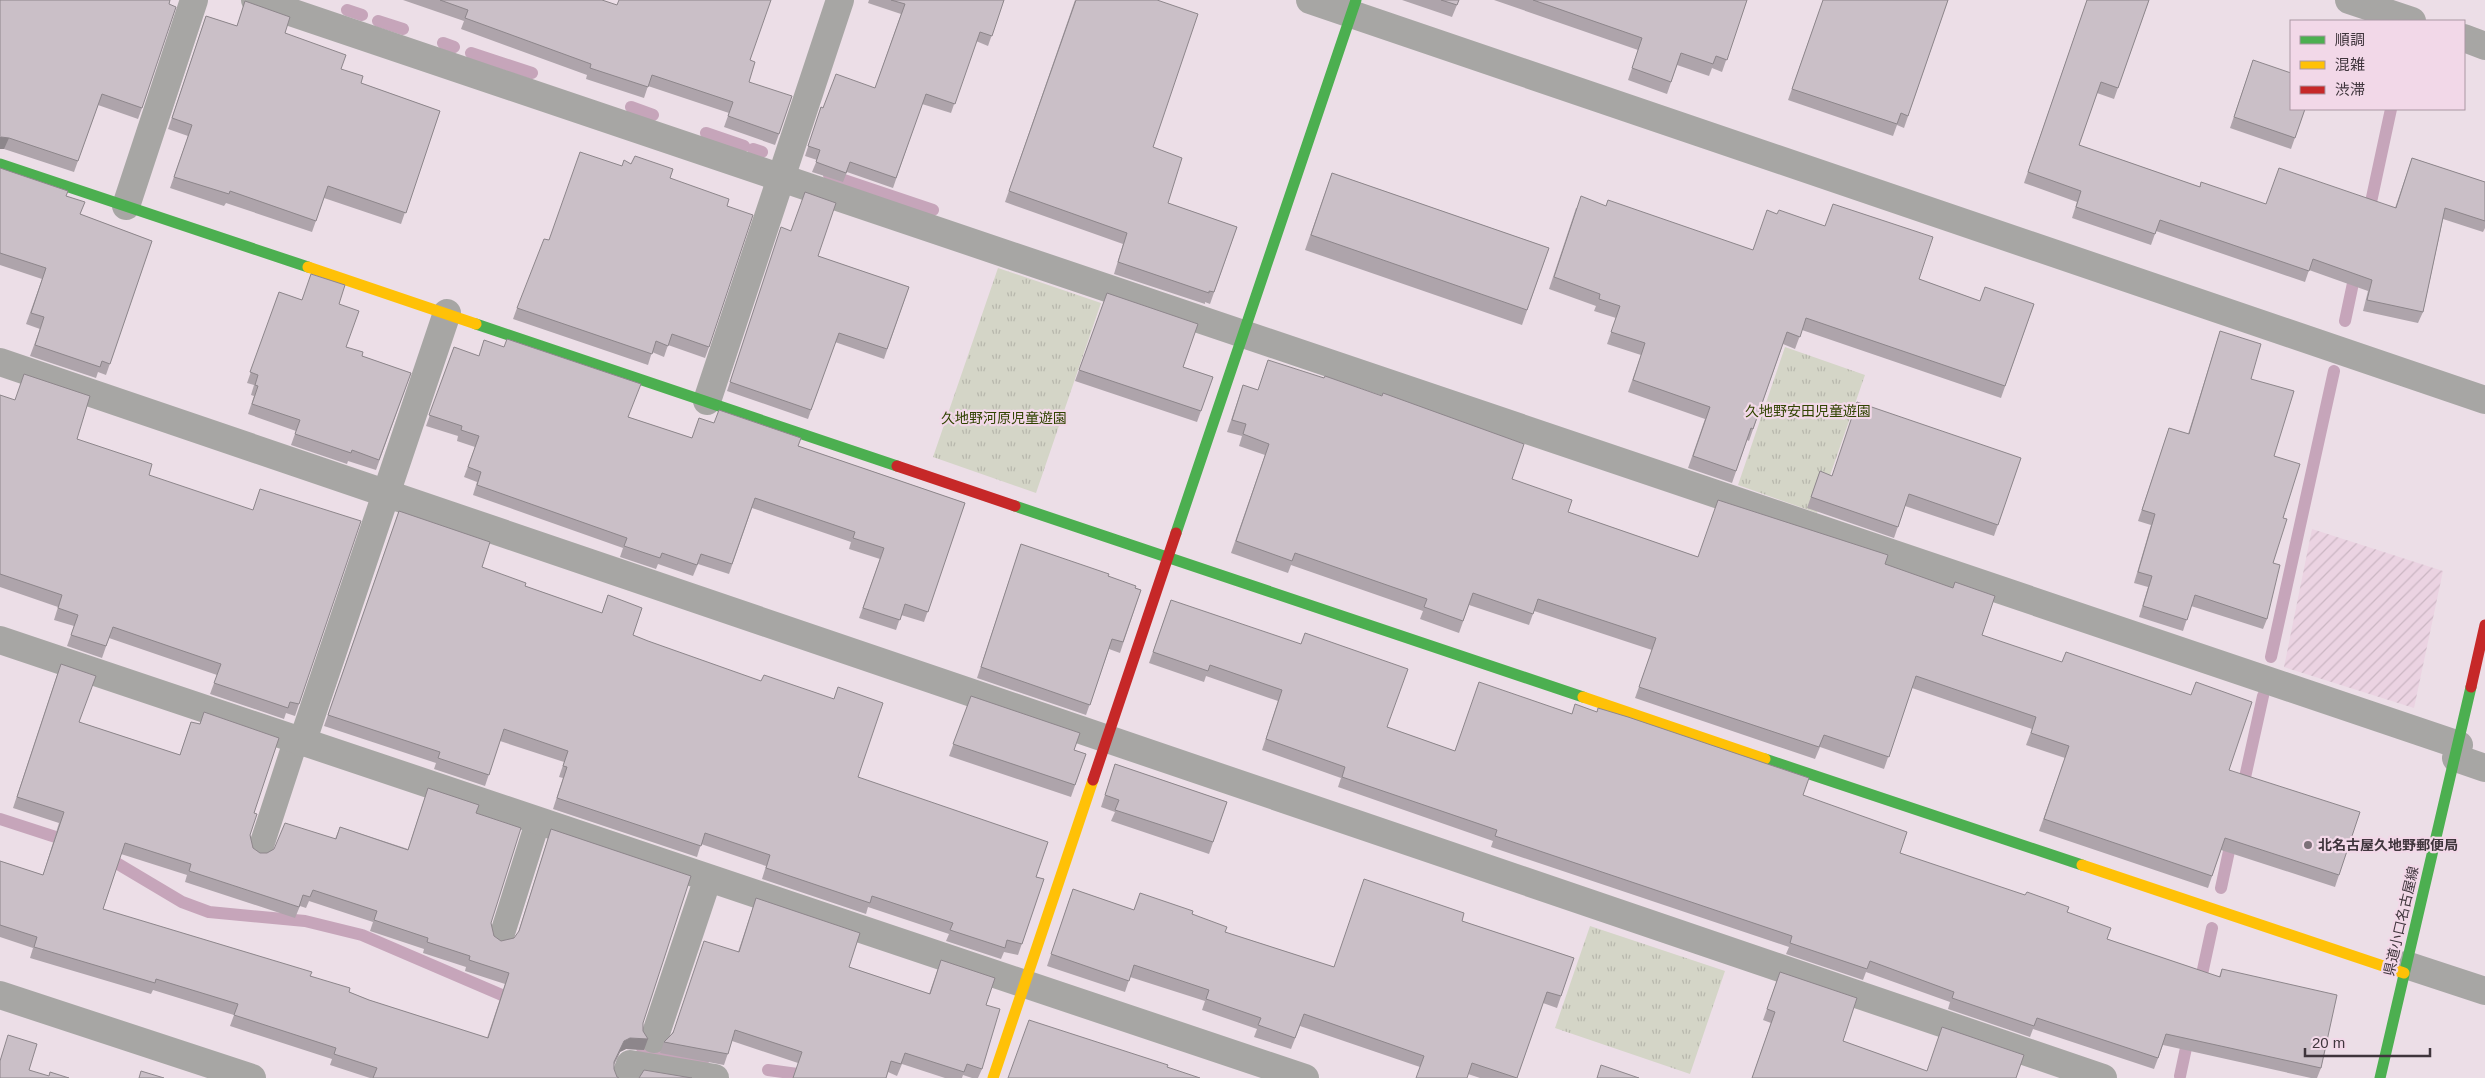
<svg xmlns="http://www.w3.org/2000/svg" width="2485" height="1078" viewBox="0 0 2485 1078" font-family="Arial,'Noto Sans JP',sans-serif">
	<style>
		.industrial { fill: url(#industrial-furrows) }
		.grass { fill: url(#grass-tufts) }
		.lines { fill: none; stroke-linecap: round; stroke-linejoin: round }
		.stream { stroke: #c6a5ba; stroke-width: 12 }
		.lane { stroke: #a7a6a4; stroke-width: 25 }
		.street { stroke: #a7a6a4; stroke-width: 28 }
		.fast { stroke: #4caf50; stroke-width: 11 }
		.slow { stroke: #ffc107; stroke-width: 11 }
		.jam { stroke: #c62828; stroke-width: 11 }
		.wall { fill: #aea4ab; fill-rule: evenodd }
		.shaded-wall { fill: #8d868b }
		.building { fill: #cabfc7; stroke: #8d868b; fill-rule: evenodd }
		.poi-dot { fill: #7c7078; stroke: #f2d8e8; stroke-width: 2 }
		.labels { text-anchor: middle; stroke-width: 4.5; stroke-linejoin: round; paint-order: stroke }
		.park-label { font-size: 14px; fill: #304300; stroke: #f2d8e8 }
		.poi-label { font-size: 14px; font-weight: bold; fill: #3f353c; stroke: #f2d8e8; text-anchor: start }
		.street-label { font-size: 14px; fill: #3f353c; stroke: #f2d8e8 }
	</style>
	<defs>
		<pattern id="industrial-furrows" width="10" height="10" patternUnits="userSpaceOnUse" patternTransform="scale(1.25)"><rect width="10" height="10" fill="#ebd3e2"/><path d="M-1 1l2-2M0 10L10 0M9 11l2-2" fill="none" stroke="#cbb6c3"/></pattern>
		<pattern id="grass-tufts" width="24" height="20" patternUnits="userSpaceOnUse" patternTransform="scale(1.25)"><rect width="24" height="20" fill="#d4d5c7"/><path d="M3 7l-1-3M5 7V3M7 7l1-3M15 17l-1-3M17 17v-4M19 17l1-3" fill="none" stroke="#b7b7ac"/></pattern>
	</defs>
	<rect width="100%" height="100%" fill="#ecdee7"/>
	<!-- industrial -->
	<path class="industrial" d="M2312 529 2443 571 2414 708 2284 667Z"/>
	<!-- grass -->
	<path class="grass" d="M998 268 1101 303 1036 493 933 457Z
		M1785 347 1865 375 1817 513 1738 485Z
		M1590 926 1725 971 1690 1074 1555 1028Z"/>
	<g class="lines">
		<!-- stream -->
		<path class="stream" d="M347 10 362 15
			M378 21 403 29
			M443 43 454 47
			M471 53 532 73
			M631 107 653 115
			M706 133 744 146
			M753 149 762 152
			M829 175 933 210
			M2368 216 2391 109
			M2345 321 2356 269
			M2271 657 2334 371
			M2242 791 2263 696
			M0 819 71 842
			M103 855 182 902 209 912 305 921 362 935 516 1001
			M2221 888 2232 837
			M2199 988 2212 928
			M642 1048 664 1055 703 1061
			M768 1070 827 1078
			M2180 1076 2189 1034"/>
		<!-- lane -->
		<path class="lane" d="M260 850 296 740
			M501 938 538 821"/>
		<!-- street -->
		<path class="street" d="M255 0 2459 745
			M1310 0 2485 400
			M2349 0 2412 21
			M2464 38 2485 46
			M126 206 194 0
			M0 362 2103 1078
			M707 401 840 0
			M0 640 1305 1078
			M302 743 447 313
			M2456 758 2485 768
			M2406 965 2485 991
			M0 995 252 1078
			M654 1039 708 878
			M625 1078 630 1064 715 1078"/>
		<!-- fast -->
		<path class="fast" d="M0 164 308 267
			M476 324 897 466
			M1015 506 1583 697
			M1176 533 1356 0
			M1765 759 2082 865
			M2380 1078 2471 687"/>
		<!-- slow -->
		<path class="slow" d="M308 267 476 324
			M1583 697 1765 759
			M2082 865 2404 973
			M993 1078 1093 780"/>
		<!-- jam -->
		<path class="jam" d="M897 466 1015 506
			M2471 687 2485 625
			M1093 780 1176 533"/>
	</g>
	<!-- wall -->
	<path class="wall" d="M0 0 142 108 138 119 98 105 74 172 4 149H0Z
		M403 0H602L750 60 749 82 779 134 775 145 724 127 729 113 648 86 644 98 586 79 587 75 461 29 464 21Z
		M869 0H1004L988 46 976 41 951 113 922 104 893 188 847 172 843 182 812 172 817 160 805 156 821 107 823 108 875 88 901 14 868 3Z
		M1075 0 1153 147 1168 203 1237 227 1210 304 1205 302V304L1114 274 1123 244 1005 202Z
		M1402 0H1459L1452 17Z
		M1494 0H1747L1722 72 1712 68 1709 76 1677 65 1667 94 1628 80 1638 50Z
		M1823 0H1948L1904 128 1897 125 1893 136 1788 100Z
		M2087 0H2149L2114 99 2097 93 2079 145 2200 187 2266 204 2395 208 2412 158 2485 182V228L2483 232 2443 219 2423 312 2418 323 2363 311 2368 291 2309 270 2305 282 2156 231 2151 245 2072 218 2077 202 2024 183Z
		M245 1 285 33 341 69 361 83 440 111 401 224 324 198 312 232 226 203 224 206 170 188 188 136 168 129 206 16 237 26Z
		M2253 60 2305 109 2291 149 2230 128Z
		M622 166 670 178 727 206 709 347 705 358 668 345 664 357 652 352 648 365 513 319 517 308 549 240Z
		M0 168 66 196 80 214 152 241 106 375 98 372 96 378 30 356 40 329 26 324 42 279 0 265Z
		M1332 173 1549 248 1522 325 1305 250Z
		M1606 206 1753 250 1919 279 1980 301 2034 304 2001 398 1802 330 1795 349 1783 344 1749 441 1747 440 1732 483 1688 468 1705 419 1628 392 1641 355 1607 344 1616 318 1594 311 1596 306 1549 289 1576 208Z
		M778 237 818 256 909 287 884 359 835 342 808 419 727 391Z
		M279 292 302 300 339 304 346 347 362 356 411 373 376 470 348 461 347 464 291 445 296 431 248 414 254 396 251 395 254 385 247 383Z
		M1107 293 1183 367 1213 377 1197 422 1075 381Z
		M2220 331 2251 379 2274 456 2283 518 2273 563 2267 619 2263 629 2191 606 2183 631 2139 617 2148 587 2134 583 2151 525 2138 521 2169 428 2188 434Z
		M454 347 628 417 692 438 714 423 798 446 965 503 924 622 901 615 896 630 859 618 880 559 849 549 851 542 752 508 729 574 698 564 693 576 658 564 656 569 620 557 623 548 473 495 477 482 464 477 475 447 457 441 458 436 426 426Z
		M1243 385 1512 479 1568 512 1698 557 1885 564 1982 635 2229 770 2339 875 2335 887 2221 850 2208 888 2039 831 2065 758 2026 745 2032 729 1912 688 1884 769 1820 747 1815 759 1635 698 1652 650 1534 611 1529 625 1469 605 1459 633 1420 619 1423 611 1291 565 1288 573 1231 553 1265 455 1239 446 1242 436 1227 432Z
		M0 395 77 439 149 475 299 704 295 716 286 713 284 719 210 694 217 675 109 638 102 658 67 646 74 626 54 620 58 607 0 587Z
		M2021 458 1994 536 1905 506 1894 538 1807 508 1820 471 1831 476Z
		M399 511 482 567 525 586 602 613 608 595 633 635 858 777 1036 877 1044 879 1018 955 1004 952 1001 959 946 941 949 934 868 907 866 914 762 879 766 866 701 844 697 857 553 809 563 778 559 777 564 762 500 741 485 786 434 769 436 763 324 726Z
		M1021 544 1108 576 1141 590 1120 653 1109 649 1086 715 977 678Z
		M1171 600 1387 727 1455 751 1803 795 1900 853 2067 912 2107 939 2219 977 2222 969 2321 1068 2317 1078H2311L2163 1045 2154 1069 2033 1029 2030 1037 1948 1009 1950 1002 1866 972 1863 980 1786 954 1789 947 1491 847 1493 841 1338 787 1341 778 1262 750 1278 701 1206 676 1204 682 1149 663Z
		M57 675 79 722 180 755 191 722 254 813 250 835 253 848 260 853H267L335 839 340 827 408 849 428 788 476 813 491 923 494 936 501 941 514 938 518 933 551 829 643 1023 644 1050 626 1049 620 1052 614 1064V1069L617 1077 619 1078H370L330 1065 332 1059 230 1026 234 1015 153 990 151 994 30 958 33 948 0 937V861L43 875 59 823 13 808ZM121 854 187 875 185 882 295 918 300 906 306 908 309 901 373 922 370 931 424 949 423 953 466 967 465 971 505 984 487 1038 369 1000 310 976 103 909Z
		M971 696 1074 750 1086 754 1071 797 949 756Z
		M1115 764 1227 802 1209 854 1111 821 1115 812 1101 807Z
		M1073 889 1134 910 1192 914 1225 932 1334 967 1462 921 1574 958 1557 1008 1543 1003 1517 1078H1480L1468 1074 1420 1067 1300 1026 1291 1049 1254 1037 1257 1029 1202 1010 1205 1001 1130 977 1125 992 1047 966Z
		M756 898 849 967 929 994 941 960 986 1005 982 1069 978 1078H972L963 1075 962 1078H945L902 1064 897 1076 888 1072 886 1078H793L798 1063 732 1041 724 1065 660 1053 664 1042 672 1033 738 952Z
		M1780 972 1843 1041 1926 1071 1752 1078 1771 1023 1763 1020Z"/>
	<!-- shaded-wall -->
	<path class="shaded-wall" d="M1 137 9 138 4 149H0V138Z
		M630 1038 648 1039 644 1050 626 1049 620 1052 610 1073 624 1041Z"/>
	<!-- building -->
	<path class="building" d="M0 0H170L169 4 176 7 142 108 102 94 78 161 9 138 1 137 0 138Z
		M440 0H602L617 5 619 0H771L750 60 755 62 749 82 792 96 779 134 728 116 733 102 652 75 648 87 590 68 591 64 465 18 468 10Z
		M891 0H1004L992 36 980 32 955 104 926 94 896 178 850 162 846 173 816 162 820 150 808 146 821 107 823 108 836 74 875 88 905 4Z
		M1076 0H1157L1198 14 1153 147 1182 158 1168 203 1237 227 1214 292 1209 291V293L1118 262 1127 233 1009 191Z
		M1441 0H1459L1457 5Z
		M1533 0H1747L1727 60 1716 56 1713 64 1681 53 1671 82 1632 68 1642 38Z
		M1823 0H1948L1908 116 1901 113 1897 124 1792 89Z
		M2087 0H2149L2118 88 2101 82 2079 145 2200 187 2201 182 2266 204 2279 168 2396 208 2412 158 2485 182V221L2445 208 2423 312 2367 300 2372 280 2313 259 2309 271 2160 220 2155 234 2076 207 2081 191 2028 172Z
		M245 1 290 17 285 33 346 55 341 69 363 76 361 83 440 111 406 213 328 186 316 221 230 191 229 194 174 177 192 125 172 118 206 16 237 26Z
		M2253 60 2291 73V109H2305L2295 138 2234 117Z
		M580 152 622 166 624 160 631 164 635 156 673 169 670 178 729 199 727 206 753 215 709 347 672 334 668 346 656 341 652 354 517 308 544 239 549 240Z
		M0 168 68 191 66 196 85 202 80 214 152 241 110 364 102 361 100 367 35 345 44 317 31 313 46 268 0 253Z
		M1332 173 1549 248 1527 310 1311 235Z
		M805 192 836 203 818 256 909 287 887 349 839 333 811 410 730 382 781 227 791 231Z
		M1581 196 1606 206 1608 200 1753 250 1767 210 1777 214 1779 210 1825 226 1833 204 1933 237 1919 279 1980 301 1985 287 2034 304 2005 386 1806 318 1800 337 1787 332 1753 429 1751 428 1736 471 1693 456 1710 407 1633 380 1645 343 1611 332 1620 306 1599 299 1600 294 1554 277Z
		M311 274 345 285 339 304 359 311 346 347 363 352 362 356 411 373 379 460 352 450 351 453 295 434 300 420 252 404 258 386 255 385 258 375 250 372 279 292 302 300Z
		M1107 293 1198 324 1183 367 1213 377 1201 411 1079 370Z
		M2220 331 2261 344 2251 379 2294 391 2274 456 2300 464 2283 518 2287 519 2273 563 2280 565 2267 619 2195 595 2187 620 2143 606 2152 576 2138 572 2155 514 2142 510 2169 428 2189 434Z
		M507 339 641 384 628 417 692 438 699 418 714 423 719 410 801 438 798 446 965 503 928 612 905 604 900 620 863 608 884 548 853 538 855 532 755 498 732 564 701 554 697 565 662 553 660 558 624 546 627 538 477 485 481 472 468 467 479 436 461 430 462 426 429 415 454 347 479 356 484 340 504 347Z
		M1268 360 1324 378 1325 376 1382 396 1383 393 1524 444 1512 479 1572 500 1568 512 1698 557 1718 500 1888 555 1885 564 1953 588 1955 582 1995 596 1982 635 2062 662 2066 652 2191 695 2196 682 2252 702 2229 770 2360 812 2339 875 2225 838 2212 876 2044 819 2069 746 2031 733 2036 717 1916 676 1889 757 1824 735 1819 747 1639 687 1656 638 1538 599 1533 614 1473 593 1463 621 1424 607 1427 599 1295 553 1292 561 1236 541 1269 444 1243 434 1246 424 1232 420 1243 385 1258 390Z
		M24 374 90 396 77 439 152 464 149 475 253 510 260 489 361 521 299 704 290 702 288 708 214 683 221 664 113 627 106 646 71 635 78 615 58 608 62 595 0 574V395L15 400Z
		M1857 402 2021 458 1998 525 1909 494 1898 527 1811 497 1820 471 1832 476Z
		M399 511 490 542 482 567 526 583 525 586 602 613 608 595 642 608 633 635 648 641 761 681 764 675 834 699 838 687 883 703 858 777 1048 842 1036 877 1044 879 1022 944 1007 940 1005 948 950 930 953 923 872 896 870 903 766 868 770 855 705 833 701 846 557 798 567 767 563 766 568 751 504 729 489 775 438 758 440 752 328 715Z
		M1021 544 1109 574 1108 576 1136 586 1135 588 1141 590 1123 642 1112 639 1090 705 981 667Z
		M1171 600 1301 644 1305 633 1408 669 1387 727 1455 751 1479 682 1572 714 1575 704 1597 712 1598 708 1628 717 1809 778 1803 795 1907 832 1900 853 2025 895 2027 892 2069 907 2067 912 2111 928 2107 939 2220 977 2222 969 2337 995 2321 1068 2166 1034 2158 1058 2037 1018 2034 1026 1952 998 1954 992 1870 961 1867 969 1790 943 1792 936 1495 836 1497 830 1342 777 1345 767 1266 739 1282 690 1210 665 1208 671 1153 652Z
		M61 664 96 676 79 722 180 755 191 722 200 724 204 712 279 738 254 813 257 814 250 835 253 848 260 853H267L274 849 285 823 336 839 340 827 408 850 428 788 479 805 476 813 521 828 491 923 494 936 501 941 514 938 519 931 551 829 691 876 643 1023V1031L648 1039 630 1038 624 1041 614 1062V1069L617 1077 619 1078H373L377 1068 334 1054 336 1048 234 1015 238 1004 156 979 155 983 34 947 37 937 0 925V861L43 875 64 812 17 797ZM125 843 191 864 189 871 299 907 303 895 310 897 313 890 377 911 374 920 428 938 427 942 470 956 469 960 509 973 488 1038 369 1000 349 992 350 988 310 976 312 972 103 909Z
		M971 696 1080 733 1074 750 1086 754 1075 785 953 744Z
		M1115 764 1227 802 1213 842 1115 810 1119 800 1105 795Z
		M1364 879 1464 913 1462 921 1574 958 1561 996 1547 992 1517 1078 1472 1063 1467 1078H1416L1424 1056 1304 1014 1295 1038 1258 1025 1261 1018 1206 999 1209 990 1134 965 1129 981 1051 954 1073 889 1134 910 1140 893 1193 911 1192 914 1227 927 1225 932 1334 967Z
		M756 898 860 933 849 967 930 994 941 960 995 978 986 1005 1000 1009 982 1069 967 1064 964 1072 905 1053 901 1064 891 1061 886 1078H793L802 1052 735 1030 728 1054 664 1042 673 1033 704 941 739 952Z
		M1780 972 1857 998 1843 1041 1927 1071 1942 1027 2024 1055 2016 1078H1752L1775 1012 1767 1009Z
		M1029 1020 1168 1065 1167 1067 1200 1078H1008Z
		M8 1035 37 1044 29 1070 49 1076 50 1072 69 1078H0V1061Z
		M1601 1065 1639 1078H1597Z
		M644 1070 692 1078H639Z
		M141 1071 164 1078H139Z"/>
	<!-- markers -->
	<circle class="poi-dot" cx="2308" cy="845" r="5"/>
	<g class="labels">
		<!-- park labels -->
		<g class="park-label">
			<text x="1808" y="416">久地野安田児童遊園</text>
			<text x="1004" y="423">久地野河原児童遊園</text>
		</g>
		<!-- poi labels -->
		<g class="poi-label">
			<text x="2318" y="850">北名古屋久地野郵便局</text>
		</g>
		<!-- street labels -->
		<g class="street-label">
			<text transform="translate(2401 921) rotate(-77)" y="5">県道小口名古屋線</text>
		</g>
	</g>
	<!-- legend -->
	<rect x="2290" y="20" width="175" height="90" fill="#f2d8e8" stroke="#aa97a3"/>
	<rect x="2300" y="36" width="25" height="8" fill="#4caf50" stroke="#aa97a3"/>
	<text x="2335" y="45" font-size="15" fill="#3f353c">順調</text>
	<rect x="2300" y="61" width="25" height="8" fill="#ffc107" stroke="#aa97a3"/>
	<text x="2335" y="70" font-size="15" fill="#3f353c">混雑</text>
	<rect x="2300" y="86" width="25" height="8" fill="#c62828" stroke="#aa97a3"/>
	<text x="2335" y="95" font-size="15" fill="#3f353c">渋滞</text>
	<!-- scale -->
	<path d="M2305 1048v8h125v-8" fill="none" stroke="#3f353c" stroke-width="2.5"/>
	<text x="2312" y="1048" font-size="15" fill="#3f353c" stroke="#f2d8e8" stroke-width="4" paint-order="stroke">20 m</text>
</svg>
